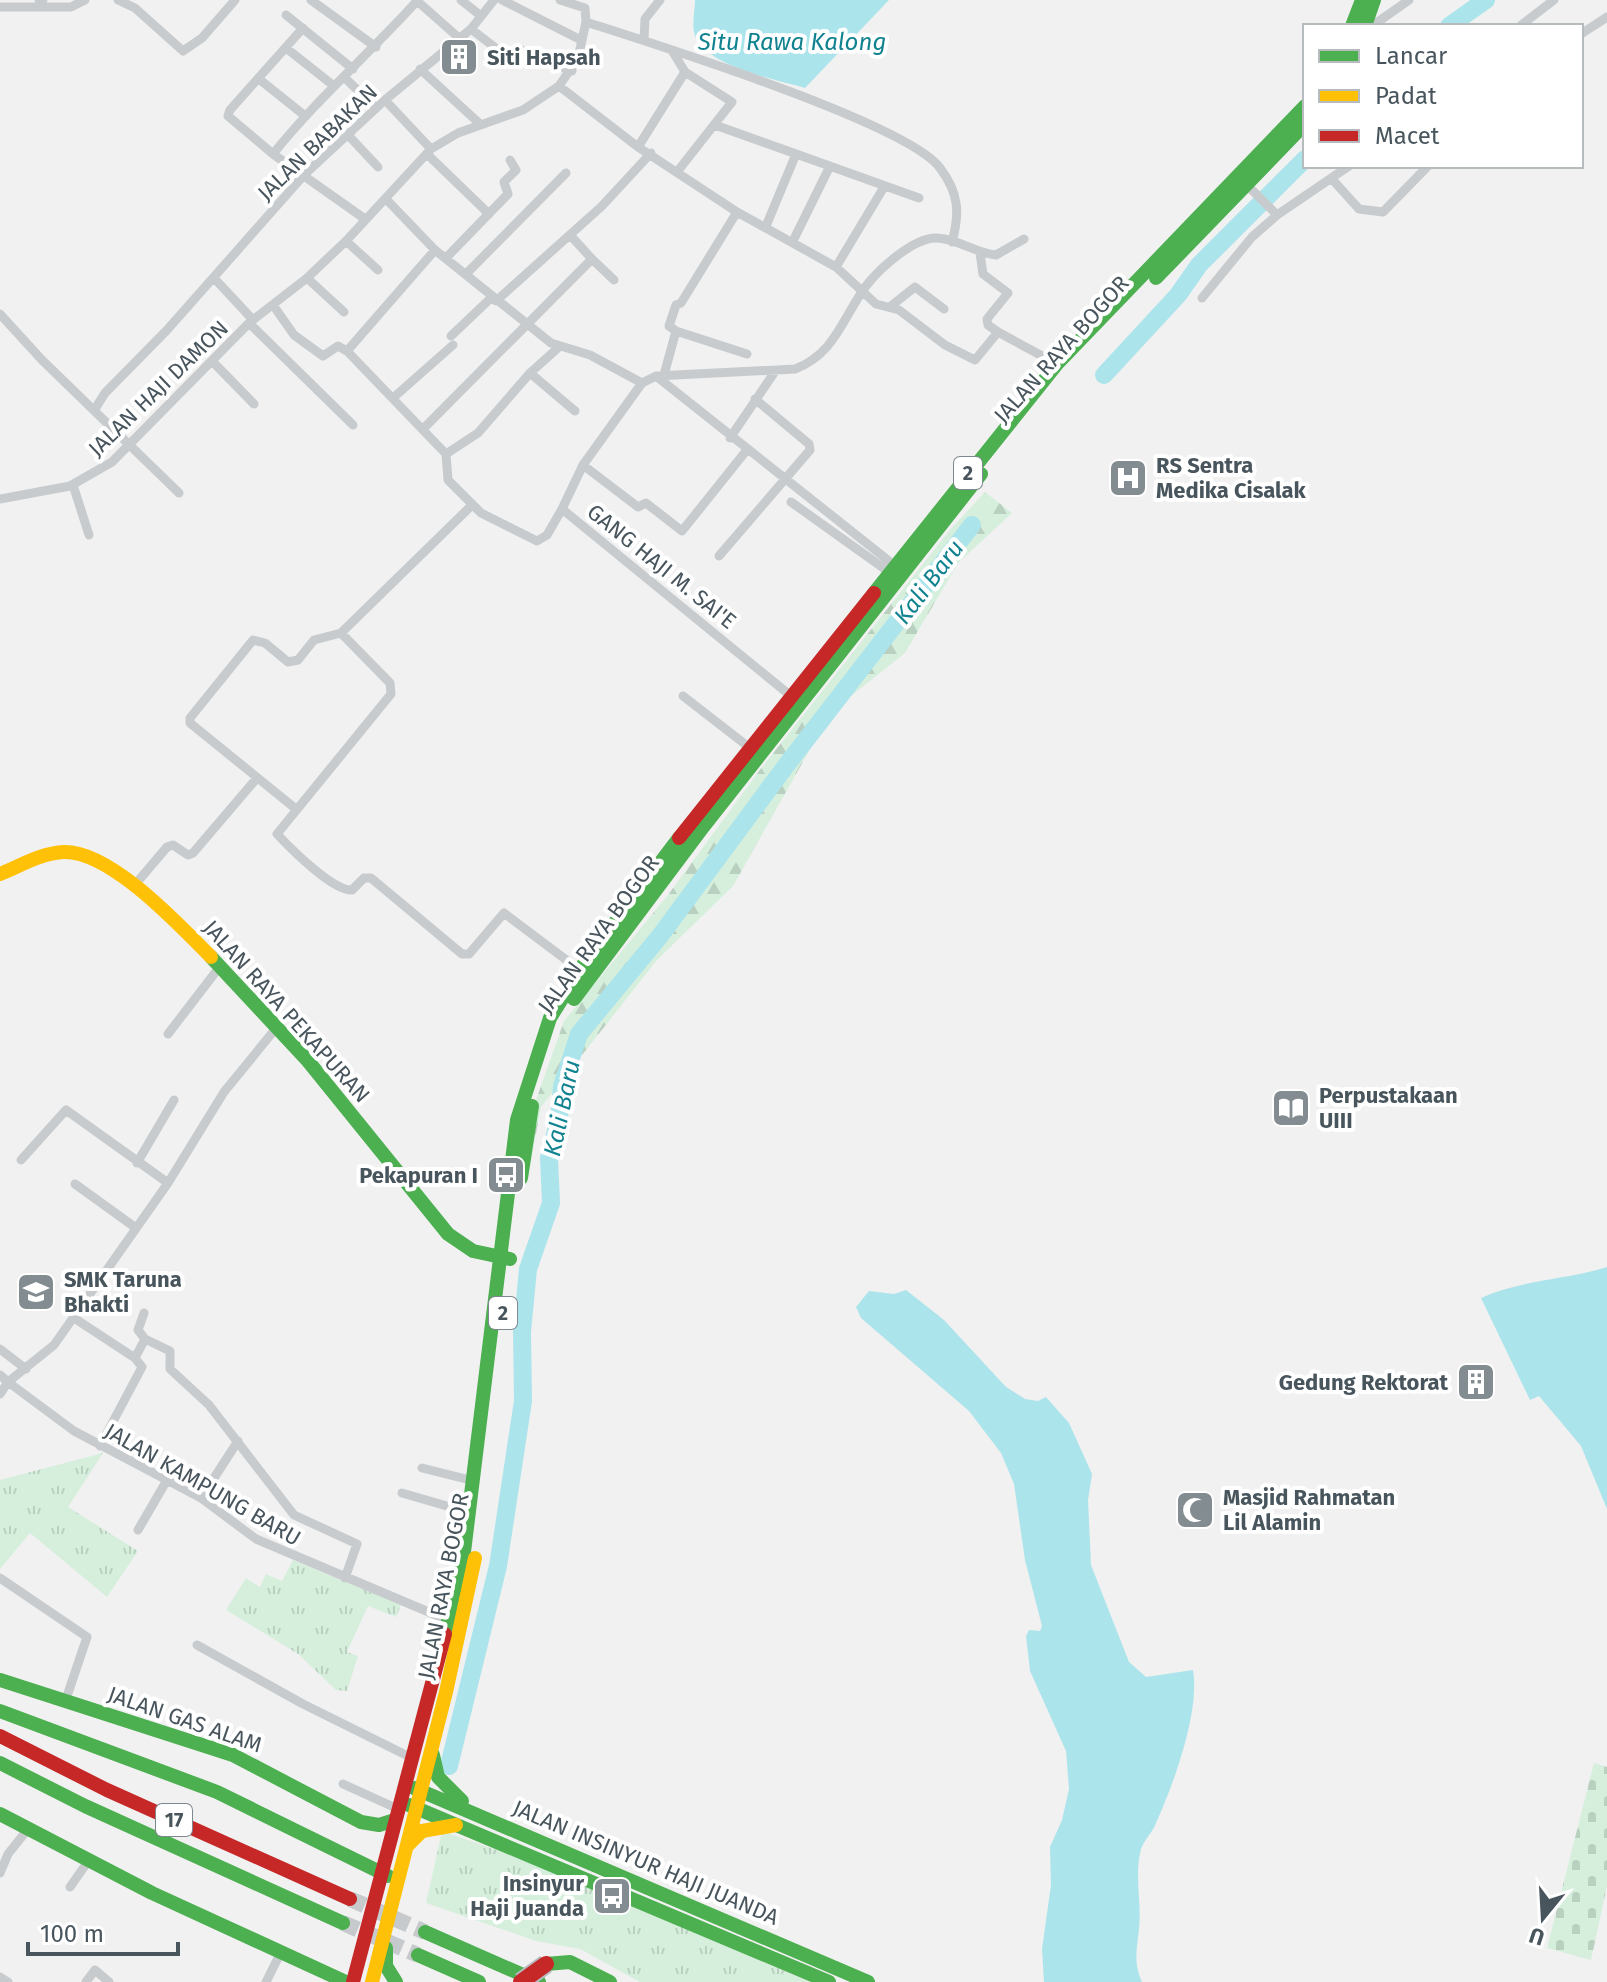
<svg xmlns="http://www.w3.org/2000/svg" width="1607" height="1982" viewBox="0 0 1607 1982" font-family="'Fira Sans',sans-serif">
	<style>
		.grass { fill: url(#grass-tufts) }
		.forest { fill: url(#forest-firs) }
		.cemetery { fill: url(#cemetery-stones) }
		.water { fill: #ace4eb }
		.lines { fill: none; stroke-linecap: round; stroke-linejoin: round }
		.river { stroke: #ace4eb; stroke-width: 18 }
		.highway-tunnel { stroke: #c7cacc; stroke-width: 16; stroke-dasharray: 16 8; stroke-linecap: butt }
		.street { stroke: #c8cbcd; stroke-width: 9 }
		.fast { stroke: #4caf50; stroke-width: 14 }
		.slow { stroke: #ffc107; stroke-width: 14 }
		.jam { stroke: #c62828; stroke-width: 14 }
		.jam-bridge-casing { stroke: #b6bbc0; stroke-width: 20; stroke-linecap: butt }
		.jam-bridge { stroke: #c62828; stroke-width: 16 }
		.labels { text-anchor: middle; stroke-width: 8; stroke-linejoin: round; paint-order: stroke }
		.shield { fill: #fff; stroke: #7f888e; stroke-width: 2 }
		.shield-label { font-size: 20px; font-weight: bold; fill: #48555d }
		.poi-label { font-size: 22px; font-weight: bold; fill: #48555d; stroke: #fff; text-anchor: start }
		.street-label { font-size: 22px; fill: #48555d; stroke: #fff }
		.water-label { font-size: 24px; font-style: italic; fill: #118290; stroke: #fff }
	</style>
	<defs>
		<pattern id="grass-tufts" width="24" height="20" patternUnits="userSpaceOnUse" patternTransform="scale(2)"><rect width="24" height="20" fill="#d6efdd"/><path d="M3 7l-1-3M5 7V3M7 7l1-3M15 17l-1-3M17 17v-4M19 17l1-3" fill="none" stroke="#b9cfc0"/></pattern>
		<pattern id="forest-firs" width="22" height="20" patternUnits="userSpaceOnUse" patternTransform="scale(2)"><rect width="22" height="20" fill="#d6efdd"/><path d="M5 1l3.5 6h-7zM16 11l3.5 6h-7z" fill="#b9cfc0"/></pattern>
		<pattern id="cemetery-stones" width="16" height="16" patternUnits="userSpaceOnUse" patternTransform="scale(2)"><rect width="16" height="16" fill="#d6efdd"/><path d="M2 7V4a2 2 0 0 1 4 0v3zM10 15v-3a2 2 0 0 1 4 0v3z" fill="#b9cfc0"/></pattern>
	</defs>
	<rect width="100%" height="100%" fill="#f1f1f1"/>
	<!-- grass -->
	<path class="grass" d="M103 1453 68 1507 138 1551 107 1597 30 1533 0 1569V1480Z
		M293 1560 401 1605 396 1617 368 1606 347 1652 358 1656 347 1691 336 1690 298 1654 226 1610 246 1578 260 1587 266 1574 282 1581Z
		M442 1831 536 1864 810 1982H640L580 1949 536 1941 426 1903Z"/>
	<!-- forest -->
	<path class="forest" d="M985 492 1012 513 958 563 905 653 831 712 733 886 657 960 541 1107 530 1166V1117L564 1021 668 895 759 771 949 531Z"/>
	<!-- cemetery -->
	<path class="cemetery" d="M1594 1763 1607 1767V1886L1591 1960 1547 1948Z"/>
	<!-- water -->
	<path class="water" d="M695 0H889L805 88C777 80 700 65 694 32 692 22 695 10 695 0Z
		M1607 1267V1509L1581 1446 1539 1396 1530 1400 1481 1298C1520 1280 1565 1280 1607 1267Z
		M906 1290 944 1320 1006 1387 1025 1399 1038 1401 1046 1397 1069 1423 1092 1474 1088 1500 1091 1565 1129 1662 1146 1677 1193 1670C1200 1712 1174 1783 1156 1823 1153 1832 1144 1840 1141 1849 1134 1876 1142 1902 1139 1929 1137 1949 1133 1962 1142 1982H1044L1042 1949 1051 1885 1050 1847 1062 1820 1069 1789 1066 1751 1030 1671 1026 1636 1029 1630 1040 1631 1042 1626 1025 1560 1014 1484 1001 1453 969 1411 861 1318 856 1307 869 1291 894 1294Z"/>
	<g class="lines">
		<!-- river -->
		<path class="river" d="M1449 26 1486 0
			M1104 375 1178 295 1199 265 1305 159
			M449 1766 498 1566 523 1401 522 1332 528 1269 551 1203 549 1158 559 1119 562 1086 579 1034 660 936 788 763 972 525"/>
		<!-- highway-tunnel -->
		<path class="highway-tunnel" d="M350 1899 425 1932
			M343 1923 418 1955"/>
		<!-- street -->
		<path class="street" d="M39 0H43
			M118 0 135 8 183 51 202 38 235 0
			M311 0 376 47
			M416 0 459 38
			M461 0 481 16
			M502 0 581 40
			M0 7H71L85 0
			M286 15 353 69
			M586 22C651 43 907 123 940 168 959 193 960 213 952 242
			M1372 26 1409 0
			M1520 26 1554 0
			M303 28 230 110 228 116 273 154 365 219
			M471 29 506 56 519 49 572 71
			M1581 34 1607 17
			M644 40 645 19 660 0
			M286 48 334 86
			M673 52 685 72 732 102 677 172
			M420 69 480 124
			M344 77 376 108
			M259 79 304 115
			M559 86 638 147 737 212 836 267 876 304 899 310 945 345 975 360 998 332 1057 364
			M385 100 431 149
			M715 125 919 198
			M348 135 378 167
			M638 147 685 72
			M273 154C317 99 370 53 417 1
			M427 154 489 214
			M1332 179 1359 209 1383 212 1428 166
			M1246 184 1277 215
			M386 199 435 250 551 343 590 355 642 383
			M766 226 796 154
			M346 241 378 270
			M793 241 829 168
			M980 253 983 274 1008 293 987 319 988 325 998 332
			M446 258 508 194 504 182 516 170 510 160
			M592 259 614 280
			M836 267 884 187
			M467 273 566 173
			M214 278 253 320
			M307 278 344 312
			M1202 298 1252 237 1277 215 1349 166
			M496 301 602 206 651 153
			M273 305 294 335 323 356 338 346 347 351 446 454 448 480 481 513 537 541 547 535 562 509
			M891 306 915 287 944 309
			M0 314 42 360 179 493
			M249 323 353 425
			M676 331 747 354
			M451 336 492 297
			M347 351 435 250
			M212 361 254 404
			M530 373 575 411
			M664 375 676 331 669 326 676 305 681 303 737 212
			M656 376 894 565
			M393 398 453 345
			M95 409 105 393 167 330 304 175 385 100 471 29 494 0
			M423 429 592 259 571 236
			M730 438 776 370
			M446 454 478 433 530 373 559 347
			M583 465 638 507 646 503 682 531 746 451
			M73 485 89 535
			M0 499 70 486 112 462 249 323 307 278 346 241 431 149 458 133 523 110 559 86 578 58 586 22 585 8 560 0
			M791 502 889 572
			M719 556 810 450 809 444 755 399
			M341 633 390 683 391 694 277 834C291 849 333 891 352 890L364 878H371L462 954H469L504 913 581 971
			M683 696 750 748
			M791 696 562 509 583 465 642 383 656 376 795 369C835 354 843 317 866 286 879 269 913 238 936 238 956 238 975 253 996 255L1024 239
			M296 809 190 723V718L253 640 265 643 288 662 298 660 314 640 341 633 471 506
			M133 887 167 847 173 845 188 855 193 853 257 778
			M168 1034 221 965
			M21 1160 66 1110 168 1183
			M137 1163 174 1100
			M75 1184 136 1228
			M144 1313 138 1330 145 1339
			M74 1318 135 1358 142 1367 100 1446
			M0 1349 26 1369
			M135 1358 145 1339 170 1351V1369L209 1405 294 1515 357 1544 345 1578
			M0 1375 8 1382 54 1345 168 1183 224 1092 277 1027
			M0 1394 8 1382 74 1431 201 1498 256 1539 450 1621
			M422 1468 474 1481
			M402 1493 471 1513
			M201 1498 238 1441
			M138 1530 167 1480
			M0 1578 87 1637 65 1702
			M197 1645 303 1704 412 1758
			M343 1784 398 1809
			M0 1873 8 1854 28 1829
			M70 1887 89 1860
			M0 1977 8 1982
			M86 1982 95 1970 109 1982
			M266 1982 281 1952"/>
		<!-- fast -->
		<path class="fast" d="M1352 26 1362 0
			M1365 26 1374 0
			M1156 278 1305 124
			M874 593 1057 364 1305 106
			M211 957 308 1061 448 1234 473 1251 510 1259
			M574 999 700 831 981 474
			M521 1178 532 1106
			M445 1634 463 1560 517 1120 550 1018 585 962 679 838
			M0 1680 233 1755 361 1822 379 1825 395 1820
			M0 1711 217 1792 388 1876
			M433 1755 438 1777 462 1801
			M0 1763 85 1806 343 1923
			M414 1788 868 1982
			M409 1805 829 1982
			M0 1814 152 1893 346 1982
			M425 1932 539 1982
			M386 1948V1966L396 1982
			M418 1955 479 1982
			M546 1964 570 1962 610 1982"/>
		<!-- slow -->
		<path class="slow" d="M0 874C20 866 41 853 64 852 111 851 179 925 211 957
			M407 1846 422 1831 456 1825
			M372 1982 446 1692 475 1558"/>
		<!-- jam -->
		<path class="jam" d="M679 838 874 593
			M0 1736 107 1790 350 1899
			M353 1982 445 1634"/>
		<!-- jam-bridge casing -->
		<g class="jam-bridge-casing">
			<path id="jam-bridge" d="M521 1982 546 1964"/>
		</g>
		<!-- jam-bridge -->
		<use href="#jam-bridge" class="jam-bridge"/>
	</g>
	<!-- icons -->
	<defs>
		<g id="building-square" transform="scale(2)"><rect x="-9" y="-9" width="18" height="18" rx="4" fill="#838c91" stroke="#fff"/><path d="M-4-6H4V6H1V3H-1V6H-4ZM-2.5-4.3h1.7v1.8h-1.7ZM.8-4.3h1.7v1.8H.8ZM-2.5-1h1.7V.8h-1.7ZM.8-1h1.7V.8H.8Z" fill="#fff"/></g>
		<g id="hospital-square" transform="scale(2)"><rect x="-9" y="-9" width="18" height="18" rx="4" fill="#838c91" stroke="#fff"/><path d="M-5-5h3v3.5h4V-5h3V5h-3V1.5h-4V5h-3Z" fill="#fff"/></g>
		<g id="library-square" transform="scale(2)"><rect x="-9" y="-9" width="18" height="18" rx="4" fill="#838c91" stroke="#fff"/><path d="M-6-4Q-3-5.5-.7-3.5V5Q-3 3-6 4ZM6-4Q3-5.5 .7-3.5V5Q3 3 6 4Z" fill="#fff"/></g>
		<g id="bus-square" transform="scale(2)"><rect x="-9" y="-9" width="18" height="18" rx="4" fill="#838c91" stroke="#fff"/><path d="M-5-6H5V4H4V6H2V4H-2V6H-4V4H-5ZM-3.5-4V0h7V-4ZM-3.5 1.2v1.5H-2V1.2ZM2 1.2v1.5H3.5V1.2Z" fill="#fff"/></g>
		<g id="school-square" transform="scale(2)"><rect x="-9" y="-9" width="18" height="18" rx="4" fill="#838c91" stroke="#fff"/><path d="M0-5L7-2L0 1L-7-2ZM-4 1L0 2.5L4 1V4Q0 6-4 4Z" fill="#fff"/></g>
		<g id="mosque-square" transform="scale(2)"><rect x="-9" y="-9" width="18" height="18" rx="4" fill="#838c91" stroke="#fff"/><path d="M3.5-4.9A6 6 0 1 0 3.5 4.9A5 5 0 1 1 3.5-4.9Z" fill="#fff"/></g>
	</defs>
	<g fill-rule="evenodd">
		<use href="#building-square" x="459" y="57"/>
		<use href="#hospital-square" x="1128" y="478"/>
		<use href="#library-square" x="1291" y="1108"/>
		<use href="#bus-square" x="506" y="1175"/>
		<use href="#school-square" x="36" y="1292"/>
		<use href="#building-square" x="1476" y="1382"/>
		<use href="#mosque-square" x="1195" y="1510"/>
		<use href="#bus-square" x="612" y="1896"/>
	</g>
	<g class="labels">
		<!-- shield labels -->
		<g class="shield">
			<rect x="954" y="457" width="28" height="32" rx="6"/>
			<rect x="489" y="1297" width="28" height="32" rx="6"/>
			<rect x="156" y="1804" width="36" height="32" rx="6"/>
		</g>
		<g class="shield-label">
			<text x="968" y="480">2</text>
			<text x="503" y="1320">2</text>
			<text x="174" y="1827">17</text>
		</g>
		<!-- poi labels -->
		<g class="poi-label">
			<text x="487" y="65">Siti Hapsah</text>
			<text x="1156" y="473">RS Sentra<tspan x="1156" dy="25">Medika Cisalak</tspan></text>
			<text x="1319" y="1103">Perpustakaan<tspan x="1319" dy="25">UIII</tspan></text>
			<text x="478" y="1183" text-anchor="end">Pekapuran I</text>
			<text x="64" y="1287">SMK Taruna<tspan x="64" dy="25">Bhakti</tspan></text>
			<text x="1448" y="1390" text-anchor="end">Gedung Rektorat</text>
			<text x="1223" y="1505">Masjid Rahmatan<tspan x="1223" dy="25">Lil Alamin</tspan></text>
			<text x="584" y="1891" text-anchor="end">Insinyur<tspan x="584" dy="25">Haji Juanda</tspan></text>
		</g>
		<!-- street labels -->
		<g class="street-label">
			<text transform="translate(317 142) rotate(-44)" y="8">JALAN BABAKAN</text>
			<text transform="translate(1061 349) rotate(-48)" y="8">JALAN RAYA BOGOR</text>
			<text transform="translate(158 388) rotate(-44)" y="8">JALAN HAJI DAMON</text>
			<text transform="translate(662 566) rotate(39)" y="8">GANG HAJI M. SAI'E</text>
			<text transform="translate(598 934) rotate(-54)" y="8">JALAN RAYA BOGOR</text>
			<text transform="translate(287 1011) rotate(48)" y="8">JALAN RAYA PEKAPURAN</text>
			<text transform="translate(203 1484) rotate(30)" y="8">JALAN KAMPUNG BARU</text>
			<text transform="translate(443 1586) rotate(-79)" y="8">JALAN RAYA BOGOR</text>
			<text transform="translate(185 1719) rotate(19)" y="8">JALAN GAS ALAM</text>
			<text transform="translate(646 1862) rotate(23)" y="8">JALAN INSINYUR HAJI JUANDA</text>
		</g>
		<!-- water labels -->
		<g class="water-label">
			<text x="792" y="50">Situ Rawa Kalong</text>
			<text transform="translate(929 582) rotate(-53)" y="8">Kali Baru</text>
			<text transform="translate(562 1108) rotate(-78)" y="8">Kali Baru</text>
		</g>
	</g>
	<!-- legend -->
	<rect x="1303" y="24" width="280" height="144" fill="#ffffff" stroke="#b6bbbe" stroke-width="2"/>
	<rect x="1319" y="50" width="40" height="12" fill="#4caf50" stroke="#b6bbbe" stroke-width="2"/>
	<text x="1375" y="64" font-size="24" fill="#48555d">Lancar</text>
	<rect x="1319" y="90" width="40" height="12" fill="#ffc107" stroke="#b6bbbe" stroke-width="2"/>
	<text x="1375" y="104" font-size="24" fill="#48555d">Padat</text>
	<rect x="1319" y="130" width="40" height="12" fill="#c62828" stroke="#b6bbbe" stroke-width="2"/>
	<text x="1375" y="144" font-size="24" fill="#48555d">Macet</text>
	<!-- north arrow -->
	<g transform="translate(1543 1918) rotate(198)" stroke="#ffffff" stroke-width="6" paint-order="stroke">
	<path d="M0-6L14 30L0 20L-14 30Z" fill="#48555d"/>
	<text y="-12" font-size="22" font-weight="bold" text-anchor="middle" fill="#48555d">U</text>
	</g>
	<!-- scale -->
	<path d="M28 1942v12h150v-12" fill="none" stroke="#48555d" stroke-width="4"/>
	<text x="40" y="1942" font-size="24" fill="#48555d" stroke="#ffffff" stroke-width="6" paint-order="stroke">100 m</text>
</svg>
